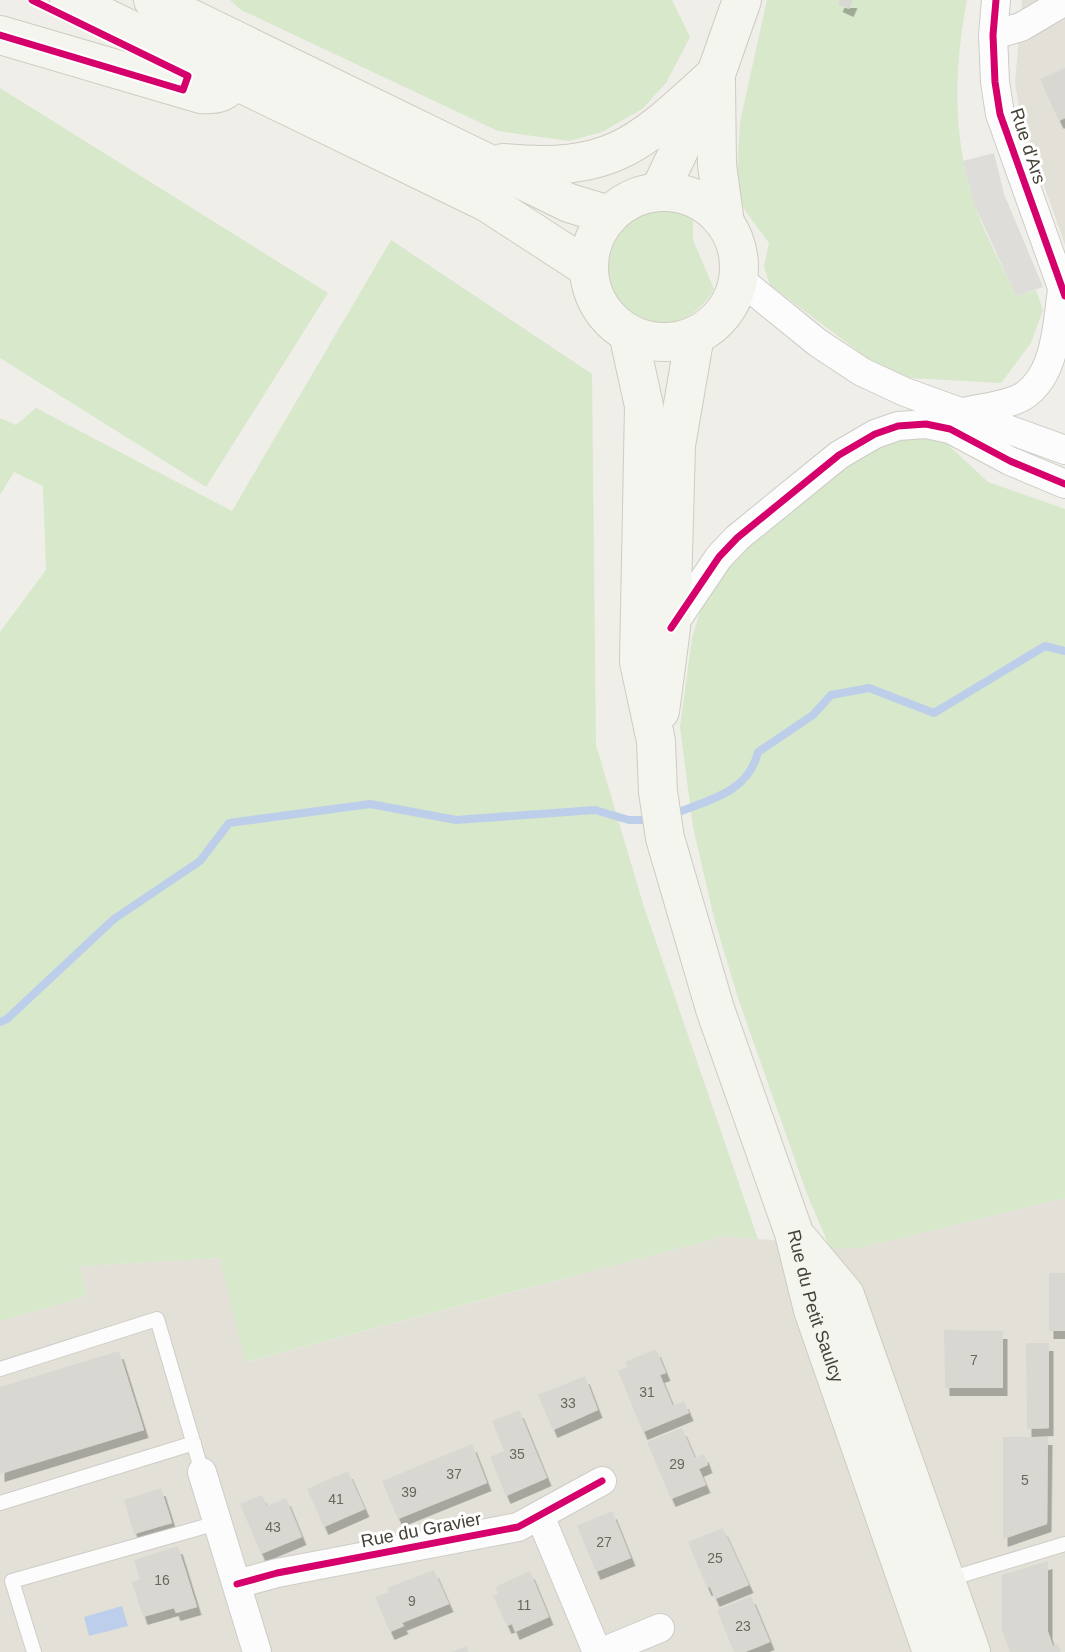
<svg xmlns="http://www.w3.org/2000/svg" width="1065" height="1652" viewBox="0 0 1065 1652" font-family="Arial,sans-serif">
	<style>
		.residential { fill: #e3e1d7 }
		.green { fill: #d7e8cb }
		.parking { fill: #deddd9 }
		.water { fill: #bdceea }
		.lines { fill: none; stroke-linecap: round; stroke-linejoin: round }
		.stream { stroke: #bdceea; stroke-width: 8 }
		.building { fill: #d8d7d2; filter: url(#shadow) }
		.service-casing { stroke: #cdccc7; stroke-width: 16 }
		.minor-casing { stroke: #cdccc7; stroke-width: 30 }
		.secondary-casing { stroke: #ceccc0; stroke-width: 40 }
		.service { stroke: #fdfcfc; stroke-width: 14 }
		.minor { stroke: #fdfcfc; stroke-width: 28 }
		.secondary { stroke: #f5f5ef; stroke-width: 38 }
		.cycleway-casing { stroke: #fff; stroke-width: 11 }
		.cycleway { stroke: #d6006c; stroke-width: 7 }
		.labels { text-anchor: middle; stroke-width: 6; stroke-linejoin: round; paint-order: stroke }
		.number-label { font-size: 14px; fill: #6a675e }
		.street-label { font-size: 18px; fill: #444136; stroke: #fff }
	</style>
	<defs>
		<filter id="shadow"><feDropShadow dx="4.5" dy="8" stdDeviation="0" flood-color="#0004"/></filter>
	</defs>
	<rect width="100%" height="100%" fill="#efeee9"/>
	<!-- residential -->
	<path class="residential" d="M1022 0H1065V245L1021 120 1015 83Z
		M1065 1198V1652H0V1321L87 1296 79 1266 220 1258 246 1362 726 1236 859 1248Z"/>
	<!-- green -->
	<path class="green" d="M230 0H672L690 37 666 83 642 109 602 132 569 141 498 131 241 10Z
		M767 0H967C954 68 952 135 974 202 984 234 1002 265 1016 296L1036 290 1043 310 1031 343 1001 383 909 378 867 358 770 285 764 267 769 243 746 212 736 193 740 122Z
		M0 88 328 293 206 487 0 358Z
		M654 210 679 212 693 220V240L714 289C656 385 542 252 654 210Z
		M391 240 592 374 596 745 644 907 758 1239 726 1236 245 1362 220 1258 79 1266 87 1296 0 1321V632L46 570 43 486 14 472 0 495V418L16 425 36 408 232 511Z
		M923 436 947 444 988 482 1065 509V1198L859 1248H830L807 1194 739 1001 714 918 693 827 680 727 692 638 706 592 734 558 844 464 880 443Z"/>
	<!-- parking -->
	<path class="parking" d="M994 153 1004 194 1043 287 1016 296 974 204 963 161Z"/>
	<!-- water -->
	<path class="water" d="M122 1606 128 1626 89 1636 84 1617Z"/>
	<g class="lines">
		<!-- stream -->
		<path class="stream" d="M671 815C707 800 748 794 758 752L813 715 831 695 869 688 934 713 1045 646 1065 651
			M0 1022 7 1019 114 919 200 861 229 823 370 804 456 820 595 810 629 820H652"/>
	</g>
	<!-- building -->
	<path class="building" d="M840 0H853L849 9 838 4Z
		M1065 68V118L1059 121 1040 79Z
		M1049 1273H1065V1331H1049Z
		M944 1330 1003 1331V1388H945Z
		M1026 1343H1049V1428L1027 1429Z
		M656 1349 666 1373 660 1375 673 1406 684 1401 689 1413 643 1432 618 1371 627 1367 625 1362Z
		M119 1351 144 1430 0 1474V1387Z
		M585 1376 598 1410 553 1430 538 1395Z
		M519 1410 547 1478 506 1496 490 1457 504 1451 492 1421Z
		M682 1428 695 1458 704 1454 708 1465 699 1469 706 1485 671 1499 647 1442Z
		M1003 1437H1048L1047 1524 1003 1539Z
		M472 1444 487 1483 398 1519 382 1481Z
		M348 1471 365 1509 324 1527 307 1489Z
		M161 1488 172 1523 134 1534 124 1500Z
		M262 1495 267 1506 286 1498 302 1537 261 1554 240 1504Z
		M612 1511 631 1558 596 1572 577 1526Z
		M723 1528 749 1585 715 1599 710 1587 707 1588 688 1542Z
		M178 1546 197 1607 176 1613 174 1608 143 1617 132 1582 140 1579 134 1560Z
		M1048 1561V1632L1053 1646 1058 1644 1061 1652H1010L1002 1630V1575Z
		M434 1570 449 1604 402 1623 404 1626 390 1632 375 1597 389 1592 387 1588Z
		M530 1571 549 1617 515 1632 512 1624 507 1626 493 1596 499 1594 495 1587Z
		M751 1596 770 1642 745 1652H734L717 1610Z
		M466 1646 469 1652H452Z"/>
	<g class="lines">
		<!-- service casing -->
		<g class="service-casing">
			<path id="service" d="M0 1369 157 1319 202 1472
				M0 1503 194 1443
				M946 1580 1065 1544
				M34 1652 12 1581 217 1523"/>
		</g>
		<!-- minor casing -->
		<g class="minor-casing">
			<path id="minor" d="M996 0 993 35 995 82 1000 114 1065 296
				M993 35 1021 27 1065 1
				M738 278 818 343 862 372 905 392 1065 450
				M964 412C981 408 1002 406 1018 399 1056 381 1057 325 1062 290
				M671 628 719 557 737 538 839 455 875 434 898 426 926 424 950 429 1010 461 1065 484
				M202 1472 257 1652
				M540 1516 597 1652
				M237 1584 277 1573 518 1527 602 1481
				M602 1652 660 1628"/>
		</g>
		<!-- secondary casing -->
		<g class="secondary-casing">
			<g id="secondary">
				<path d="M69 0 488 203 588 268"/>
				<path d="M153 0 569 203 609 215"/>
				<path d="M0 35 201 94C217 95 226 93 234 79"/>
				<path d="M716 83 717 165 725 223"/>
				<path d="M503 163C614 173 639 144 716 74"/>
				<path d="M659 192 716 74 742 0"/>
				<circle cx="664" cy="267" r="75"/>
				<path id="s1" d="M628 333 644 406 639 662 656 741 658 792 665 838 715 1009 794 1233 813 1310 932 1652"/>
				<path d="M660 711 671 628 676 445 695 335"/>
				<path d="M799 1240 845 1295 971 1652"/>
			</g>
		</g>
		<!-- service -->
		<use href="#service" class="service"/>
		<!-- minor -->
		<use href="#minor" class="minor"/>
		<!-- secondary -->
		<use href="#secondary" class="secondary"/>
		<!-- cycleway casing -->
		<g class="cycleway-casing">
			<path id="cycleway" d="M996 0 993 35 995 82 1000 114 1065 296
				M0 35 183 90 188 76 32 0
				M671 628 719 557 737 538 839 455 875 434 898 426 926 424 950 429 1010 461 1065 484
				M237 1584 277 1573 518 1527 602 1481"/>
		</g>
		<!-- cycleway -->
		<use href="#cycleway" class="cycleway"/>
	</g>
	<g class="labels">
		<!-- number labels -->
		<g class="number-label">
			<text x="974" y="1365">7</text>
			<text x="647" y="1397">31</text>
			<text x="568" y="1408">33</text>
			<text x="517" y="1459">35</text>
			<text x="677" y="1469">29</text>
			<text x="454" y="1479">37</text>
			<text x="1025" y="1485">5</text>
			<text x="409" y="1497">39</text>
			<text x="336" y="1504">41</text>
			<text x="273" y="1532">43</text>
			<text x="604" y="1547">27</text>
			<text x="715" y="1563">25</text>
			<text x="162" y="1585">16</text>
			<text x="412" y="1606">9</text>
			<text x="524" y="1610">11</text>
			<text x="743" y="1631">23</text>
		</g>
		<!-- street labels -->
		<g class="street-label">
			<text transform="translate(1028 146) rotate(72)" y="6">Rue d'Ars</text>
			<text dy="6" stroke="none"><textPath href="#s1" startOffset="1001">Rue du Petit Saulcy</textPath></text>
			<text transform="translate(421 1530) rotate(-11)" y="6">Rue du Gravier</text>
		</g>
	</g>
</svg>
